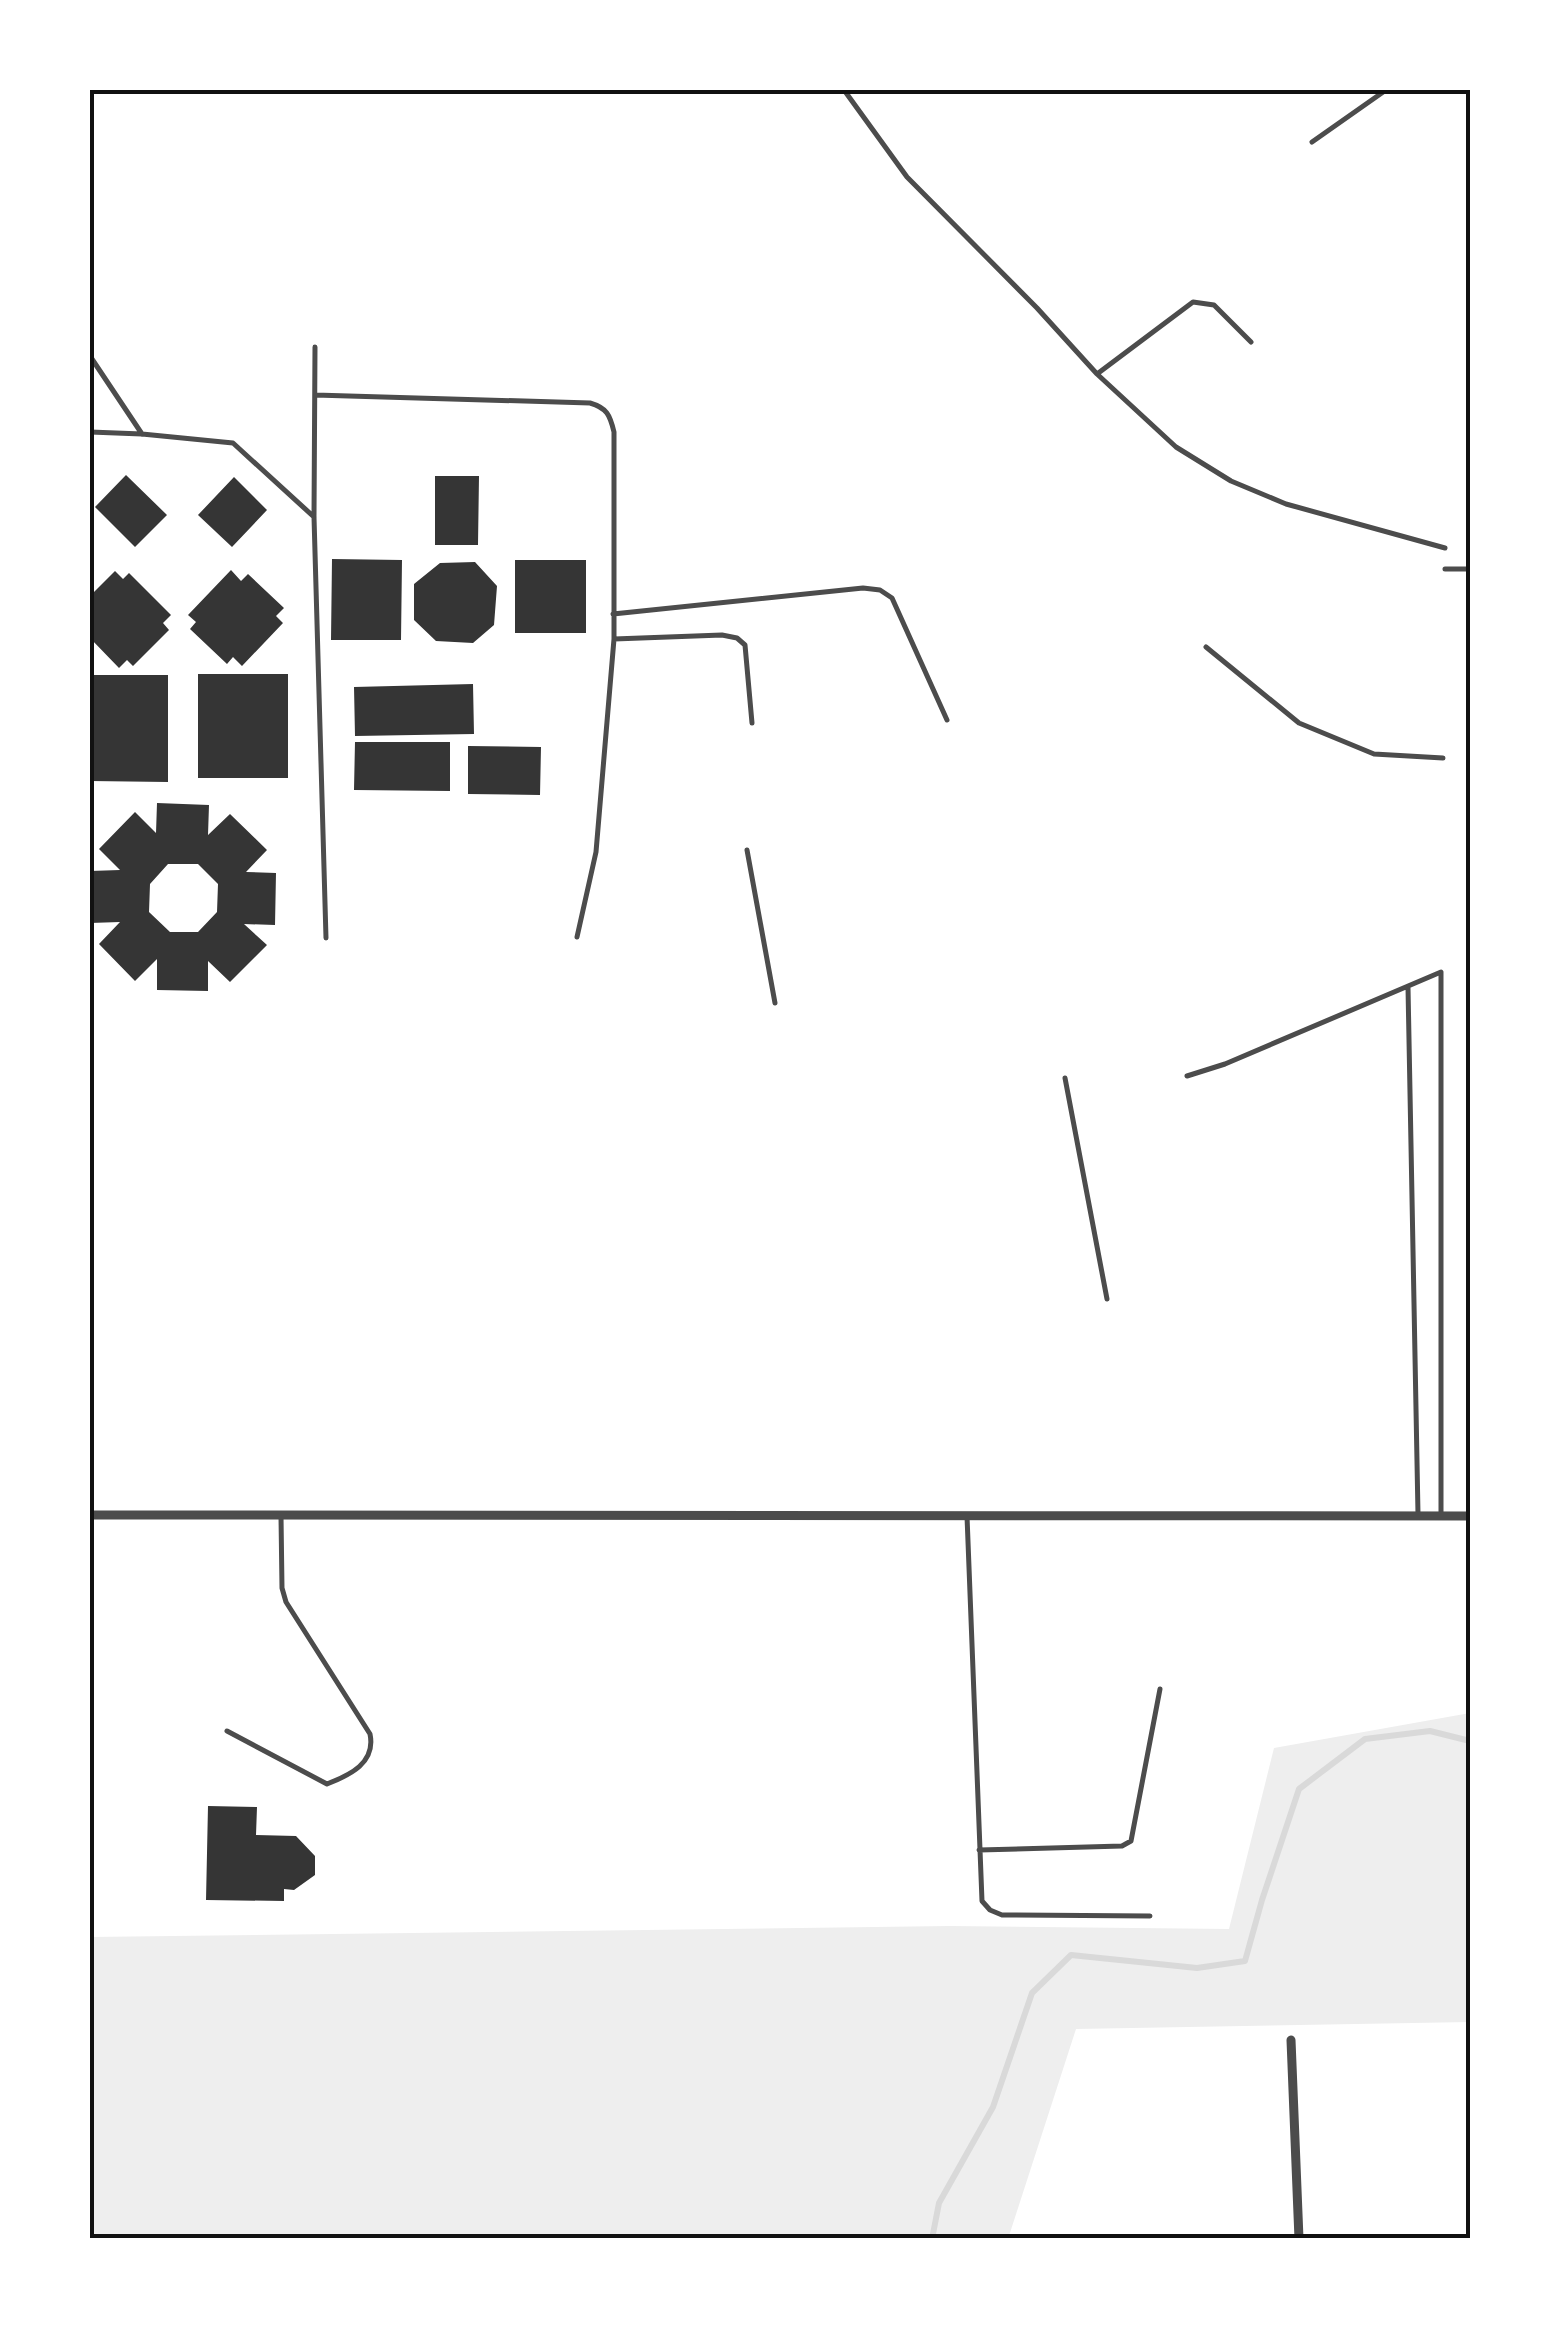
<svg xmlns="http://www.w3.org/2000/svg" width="1560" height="2329" viewBox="0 0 1560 2329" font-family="Arial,sans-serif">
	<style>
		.green { fill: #eee }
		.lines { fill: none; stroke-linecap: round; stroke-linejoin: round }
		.stream { stroke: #d9d9d9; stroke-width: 6 }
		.building { fill: #353535; fill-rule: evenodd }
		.service { stroke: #4c4c4c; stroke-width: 5 }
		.minor { stroke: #4c4c4c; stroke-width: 9 }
		.neatline { fill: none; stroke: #111; stroke-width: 4 }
	</style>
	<rect width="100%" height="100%" fill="#fff"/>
	<!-- green -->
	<path class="green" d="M1470 1713V2022L1076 2029 1008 2239H90V1937L950 1926 1229 1929 1274 1748Z"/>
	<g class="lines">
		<!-- stream -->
		<path class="stream" d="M932 2239 939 2203 993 2107 1032 1993 1071 1955 1197 1968 1245 1961 1262 1900 1299 1789 1365 1739 1430 1731 1470 1741"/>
	</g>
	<!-- building -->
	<path class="building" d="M126 475 167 515 135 547 95 507Z
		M435 476H479L478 545H435Z
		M234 477 267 510 232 547 198 515Z
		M332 559 402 560 401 640H331Z
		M515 560H586V633H515Z
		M475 562 497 586 494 625 473 643 436 641 414 620V584L440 563Z
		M231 570 241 581 248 574 284 608 276 616 283 623 242 666 233 657 227 664 190 629 196 622 188 615Z
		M115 571 123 579 129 573 171 615 163 623 169 630 133 666 127 660 119 668 90 638V596Z
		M198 674H288V778H198Z
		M90 675H168V782L90 781Z
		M473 684 474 734 355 736 354 687Z
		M355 742H450V791L354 790Z
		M468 746 541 747 540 795 468 794Z
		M157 803 209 805 208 835 230 814 267 850 246 872 276 873 275 925 244 924 267 945 230 982 208 961V991L157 990V959L135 981 99 944 120 922 90 923V871L120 870 99 849 135 812 156 833ZM168 864H198L218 884 217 912 198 932H170L149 912 150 884Z
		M208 1806 257 1807 256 1835 296 1836 315 1856V1875L294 1890 284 1889V1901L206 1900Z"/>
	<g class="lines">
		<!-- service -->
		<path class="service" d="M844 90 907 177 1037 308 1097 374 1176 447 1231 481 1286 504 1445 548
			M1312 142 1386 90
			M315 347 314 517 326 938
			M90 356 142 434
			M1097 374 1193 302 1214 305 1251 342
			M315 395 590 403C607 408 610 415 614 432V639L596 852 577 937
			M90 432 142 434 233 443 314 517
			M1445 569H1470
			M613 614 863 588 880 590 892 598 947 720
			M614 639 722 635 737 638 745 645 752 723
			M1206 647 1299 723 1374 754 1443 758
			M747 850 775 1003
			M1408 987 1418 1514
			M1187 1076 1225 1064 1441 972V1515
			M1065 1078 1107 1299
			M967 1516 982 1901 990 1910 1002 1915 1150 1916
			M227 1731 327 1784C350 1775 376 1763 370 1734L286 1602 282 1588 281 1516
			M979 1850 1122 1846 1131 1841 1160 1689"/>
		<!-- minor -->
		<path class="minor" d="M90 1515 1470 1516
			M1291 2040 1299 2239"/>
	</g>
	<!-- border -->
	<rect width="1560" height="2329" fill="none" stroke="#ffffff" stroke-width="185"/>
	<rect x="92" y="92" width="1376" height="2144" class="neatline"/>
</svg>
